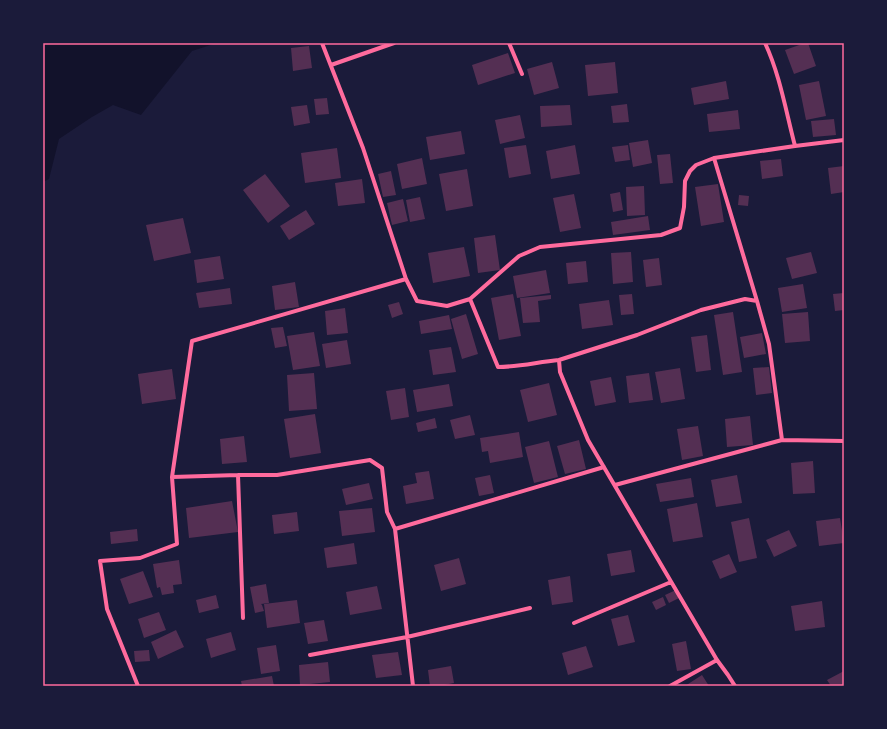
<svg xmlns="http://www.w3.org/2000/svg" width="887" height="729" viewBox="0 0 887 729" font-family="Mulish,sans-serif">
	<style>
		.water { fill: #12122b }
		.building { fill: #542f53 }
		.lines { fill: none; stroke-linecap: round; stroke-linejoin: round }
		.minor { stroke: #ff6b9d; stroke-width: 4 }
		.neatline { fill: none; stroke: #ff6b9d; stroke-width: 1.5 }
	</style>
	<rect width="100%" height="100%" fill="#1b1b3a"/>
	<!-- water -->
	<path class="water" d="M43 43H217L192 51 141 115 113 105 92 117 59 139 49 179 43 182Z"/>
	<!-- building -->
	<path class="building" d="M805 43H808L816 66 794 74 785 50Z
		M309 46 312 68 293 71 291 48Z
		M508 53 515 73 478 85 472 65Z
		M552 62 559 88 534 95 527 69Z
		M615 62 618 93 588 96 585 65Z
		M726 81 729 99 694 105 691 88Z
		M819 81 826 116 806 120 799 85Z
		M327 98 329 114 316 115 314 99Z
		M627 104 629 122 613 123 611 106Z
		M307 105 310 123 294 126 291 107Z
		M570 105 572 125 541 127 540 106Z
		M738 110 740 129 709 132 707 114Z
		M520 115 525 138 500 144 495 120Z
		M834 119 836 135 813 137 811 121Z
		M461 131 465 154 430 160 426 137Z
		M648 140 652 163 633 167 629 143Z
		M526 145 531 174 509 178 504 148Z
		M575 145 580 174 551 179 546 151Z
		M628 145 630 160 615 162 612 147Z
		M337 148 341 178 305 183 301 153Z
		M670 154 673 183 660 184 657 155Z
		M422 158 427 184 402 189 397 164Z
		M781 159 783 176 762 179 760 161Z
		M844 166V192L831 194 828 168Z
		M467 169 473 206 446 211 439 174Z
		M391 171 396 195 383 197 378 174Z
		M265 174 290 206 268 223 243 190Z
		M362 179 365 203 338 206 335 183Z
		M718 184 724 222 701 226 695 187Z
		M644 186 645 215 627 216 626 187Z
		M620 192 623 210 613 212 610 194Z
		M574 194 581 228 560 232 553 198Z
		M739 195 749 196 748 206 738 205Z
		M420 197 425 219 410 222 406 200Z
		M403 199 408 221 392 225 387 203Z
		M306 210 315 224 289 240 280 226Z
		M648 216 650 230 613 235 611 222Z
		M183 218 191 253 154 261 146 225Z
		M495 235 500 270 478 273 474 238Z
		M464 247 470 276 433 283 428 253Z
		M631 252 633 282 613 284 611 253Z
		M811 252 817 273 792 279 786 258Z
		M220 256 224 279 197 283 194 260Z
		M659 258 662 285 646 287 643 260Z
		M586 261 588 282 568 284 566 263Z
		M546 270 550 293 517 298 513 276Z
		M295 282 299 307 275 310 272 286Z
		M803 284 807 308 782 312 778 288Z
		M230 288 232 304 199 308 196 293Z
		M844 293V310L835 311 833 294Z
		M513 294 521 336 499 340 491 298Z
		M632 294 634 314 621 315 619 295Z
		M551 295V299L538 301 540 322 523 323 520 298Z
		M609 300 613 325 582 329 579 304Z
		M399 302 403 314 392 318 388 305Z
		M345 308 348 333 327 335 325 311Z
		M733 312 742 372 723 375 714 315Z
		M808 312 810 341 785 343 782 314Z
		M466 314 478 354 462 359 451 319Z
		M449 315 452 329 421 334 419 321Z
		M283 327 287 346 275 348 271 328Z
		M314 332 320 366 293 370 287 336Z
		M762 333 766 354 744 358 740 337Z
		M707 335 711 370 696 372 691 337Z
		M347 340 351 364 326 368 322 344Z
		M451 347 456 372 433 375 429 350Z
		M769 367 772 393 756 395 753 368Z
		M680 368 685 399 661 403 655 372Z
		M172 369 176 399 142 404 138 374Z
		M314 373 317 409 289 411 287 375Z
		M649 373 653 400 629 403 626 376Z
		M611 377 616 402 595 406 590 381Z
		M549 383 557 415 528 422 520 390Z
		M449 384 453 406 417 412 413 390Z
		M405 388 409 417 391 420 386 391Z
		M315 414 321 453 290 458 284 419Z
		M470 415 475 435 455 439 450 420Z
		M750 416 753 445 727 447 725 419Z
		M435 418 437 428 418 432 416 423Z
		M698 426 703 456 682 460 677 429Z
		M519 432 523 457 490 463 488 451 482 452 480 438Z
		M244 436 247 462 222 464 220 439Z
		M579 440 586 469 565 474 557 446Z
		M549 441 558 477 534 483 525 447Z
		M813 461 815 493 793 494 791 463Z
		M429 471 434 499 406 504 403 486 417 483 415 473Z
		M490 475 494 493 479 496 475 478Z
		M737 475 742 503 716 507 711 480Z
		M691 478 694 497 660 502 656 484Z
		M369 483 373 499 346 505 342 489Z
		M232 501 238 532 189 538 186 508Z
		M697 503 703 537 673 542 667 509Z
		M372 508 375 532 342 536 339 511Z
		M297 512 299 531 274 534 272 515Z
		M749 518 757 558 739 562 731 522Z
		M840 518 844 543 819 546 816 521Z
		M137 529 138 541 111 544 110 532Z
		M789 530 797 546 774 557 766 540Z
		M354 543 357 564 327 568 324 548Z
		M631 550 635 572 611 576 607 554Z
		M729 554 737 572 720 579 712 561Z
		M459 558 466 584 441 591 434 565Z
		M179 560 182 584 173 585 174 593 162 595 160 587 157 588 153 564Z
		M143 571 153 597 129 604 120 579Z
		M570 576 573 602 552 605 548 580Z
		M266 584 269 603 261 604 262 605 264 611 255 613 250 587Z
		M377 586 382 609 350 615 346 592Z
		M676 590 679 598 669 603 665 595Z
		M216 595 219 608 199 613 196 600Z
		M663 597 666 605 656 610 652 602Z
		M297 600 300 623 267 628 264 604Z
		M822 601 825 627 795 631 791 606Z
		M159 612 166 630 144 638 138 619Z
		M628 615 635 642 618 646 611 619Z
		M324 620 328 641 308 644 304 623Z
		M176 630 184 647 158 659 151 642Z
		M231 632 236 650 211 658 206 639Z
		M686 641 691 669 677 671 672 644Z
		M276 645 280 671 261 674 257 648Z
		M586 646 593 667 568 675 562 653Z
		M149 650 150 661 135 662 134 651Z
		M398 652 402 675 376 678 372 655Z
		M328 662 330 682 300 685 299 665Z
		M451 666 454 683 439 686H430L428 670Z
		M844 671V686H831L827 680Z
		M702 675 709 686H685Z
		M272 676 274 686H242L241 681Z"/>
	<g class="lines">
		<!-- minor -->
		<path class="minor" d="M322 43 363 148 406 279 417 301 447 306 470 299 519 256 540 247 661 235 680 228 684 207 685 181 690 171 696 165 714 158 795 146 844 140
			M509 43 522 74
			M765 43C780 75 786 112 795 146
			M331 65 394 43
			M714 158 757 301
			M470 299 498 367C518 367 538 362 559 360L560 372 588 440 717 660 728 675 735 686
			M559 360 637 335 701 310 745 299 757 301 769 344 782 440
			M238 475 243 618
			M172 477 238 475H277L370 460 382 468 387 512 395 529 604 467
			M615 485 782 440 844 441
			M395 529 413 686
			M574 623 671 582
			M310 655 407 637 530 608
			M138 686 107 609 100 561 140 558 177 544 172 477 192 341 406 279
			M670 686 717 660"/>
	</g>
	<!-- border -->
	<rect width="887" height="729" fill="none" stroke="#1b1b3a" stroke-width="88"/>
	<rect x="44" y="44" width="799" height="641" class="neatline"/>
</svg>
